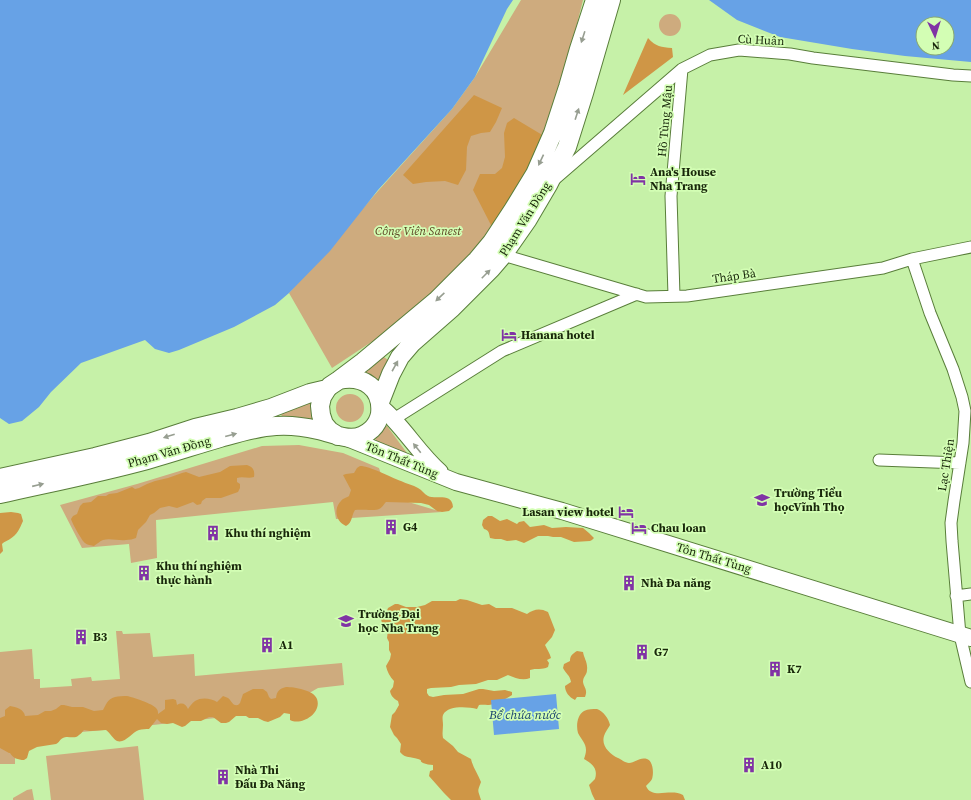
<svg xmlns="http://www.w3.org/2000/svg" width="971" height="800" viewBox="0 0 971 800" font-family="'Source Serif 4',serif">
	<style>
		.green { fill: #ceab7e }
		.forest { fill: #cf9646 }
		.water { fill: #67a2e6; fill-rule: evenodd }
		.lines { fill: none; stroke-linecap: round; stroke-linejoin: round }
		.minor-casing { stroke: #597e3a; stroke-width: 13 }
		.secondary-casing { stroke: #597e3a; stroke-width: 18 }
		.primary-casing { stroke: #597e3a; stroke-width: 20 }
		.minor { stroke: #fff; stroke-width: 11 }
		.secondary { stroke: #fff; stroke-width: 16 }
		.primary { stroke: #fff; stroke-width: 18 }
		.oneway { fill: #979e91 }
		.labels { text-anchor: middle; stroke-width: 3.5; stroke-linejoin: round; paint-order: stroke }
		.street-label { font-size: 12px; fill: #18270a; stroke: #d3feb4 }
		.poi-label { font-size: 12px; font-weight: bold; fill: #18270a; stroke: #d3feb4; text-anchor: start }
		.park-label { font-size: 12px; font-style: italic; fill: #5d4423; stroke: #d3feb4 }
		.water-label { font-size: 13px; font-style: italic; fill: #1a436f; stroke: #d3feb4 }
	</style>
	<rect width="100%" height="100%" fill="#c6f1a8"/>
	<!-- green -->
	<path class="green" d="M521 0H583L560 92 549 127 489 236 456 272 379 337 332 368 289 293 378 191 452 109 475 77Z
		M659 25a11 11 0 1 1 22 0a11 11 0 1 1-22 0Z
		M384 357 388 360 381 383 365 376V372Z
		M336 408a14 14 0 1 1 28 0a14 14 0 1 1-28 0Z
		M311 401 315 403 316 418 312 420 282 417 281 413Z
		M387 426 407 453 405 456 376 441 375 437 382 427Z
		M299 445 343 453 379 468 388 496 442 512 336 519 333 502 156 520 157 558 131 563 129 544 82 548 60 505 137 484 262 446Z
		M116 631H122L123 634 150 633 153 657 194 654 195 676 342 663 344 685 318 688 278 711 126 728 15 738V764H0V652L32 649 34 679H40V688L72 686 71 679 91 677 92 681 120 679Z
		M138 746 144 800H51L46 756Z
		M32 789 34 800H13V798L27 790Z"/>
	<!-- forest -->
	<path class="forest" d="M648 38C656 47 661 47 672 48L673 57 623 95Z
		M474 95 502 108 496 122 490 132 481 133 471 136 467 147 466 170 458 185 445 181 426 182 413 184 403 175Z
		M514 118 544 136 529 169 493 229 473 190 480 174H495L502 168 505 157 504 133 507 123Z
		M247 465C253 467 255 470 254 477 248 479 243 476 237 478V482L240 484V488L238 492 221 498H206L202 501 201 504 197 505 193 502 177 508 169 506 160 508 154 513 150 515 146 522 138 530 136 538C133 539 130 540 126 540 119 541 110 538 103 540 100 541 97 544 94 546 91 545 87 545 85 543 82 541 72 523 71 519L73 516 77 514 80 506 83 503 91 502 98 496H106L109 494 117 493 132 487 135 489 139 488 147 484 155 481 168 478 182 473 186 472 199 477 220 472 230 466Z
		M360 466C370 466 390 477 401 481 407 484 413 485 418 488 422 490 424 494 428 496 436 500 452 492 453 507L449 511 442 512 437 511 429 505 421 503 386 502C384 504 382 508 379 509 376 511 361 509 355 510 351 516 353 522 346 526 336 522 333 509 341 501 343 498 346 498 349 496L351 490 343 475 346 474 354 473 357 468Z
		M11 512 18 513 21 514 23 521C20 528 17 535 10 539 7 541 5 541 2 544L3 551 0 554V513Z
		M488 516H492L500 521 507 519 517 524 519 522 524 521 530 527 544 525 552 528 566 527 583 528 589 533 594 538 592 540 590 541 574 542 561 537H553L548 536H538L524 543 516 540 507 541 501 539H495L490 538C489 533 489 530 484 529L482 525 483 520Z
		M460 599 467 600 482 605 489 604 496 608H512L527 614C534 609 540 608 548 612L555 630 552 637 545 645C547 649 550 654 551 658L547 660 549 663 548 667C542 670 536 668 530 670V678C523 681 515 678 508 675L497 680H488L476 684 459 685 451 687 431 688 427 689V693L429 696 433 697 444 695 463 694 479 689H483L494 691 505 690 512 692V695C506 699 499 702 493 704 488 706 484 704 479 705L477 709C468 707 448 705 443 715 442 718 443 721 443 725 443 729 442 733 443 738L453 746 458 752 471 759C473 768 478 774 481 782 477 793 478 789 481 800H451L444 793 429 776 430 771 433 770V765C430 765 426 764 423 763 418 760 424 761 418 759 410 756 406 759 400 752L401 744 397 738 394 735 390 727 392 715 395 712 399 705 398 701C393 698 391 696 390 691L393 687 394 681C390 677 387 671 386 666L390 659 391 654 389 650V642L387 638 388 630 382 623 381 619 386 613 388 608 395 604H398L406 607H417L425 605 432 601H456Z
		M577 651 583 652C584 658 588 663 587 670 587 675 583 676 583 682 584 688 588 689 585 697H577L575 700C569 697 565 692 565 686L571 682C570 675 566 674 563 668L564 664 570 661C570 656 572 654 577 651Z
		M286 687C294 687 314 690 317 699 322 713 302 726 290 720V714L284 713 280 717 268 722 264 721 258 718H249L246 716H236L229 722 226 723H221L213 717H209L201 721H191L185 726 182 727 173 723 167 724 161 723 157 719 149 729C146 729 142 729 139 730 132 732 125 744 117 741 114 740 110 733 106 730L90 731 84 730C82 732 81 734 79 735 74 740 68 735 63 738 60 739 59 743 56 744L37 747 29 751 27 758 24 760C18 760 13 758 10 753H9L0 748V718L5 716V710L10 706C16 707 24 709 25 716L38 715 45 711H51L56 709 61 705H64L72 707H83L94 711 103 710C106 705 107 699 115 697 118 696 124 696 127 696 133 697 153 704 156 708 158 710 158 712 158 714L165 709V700L173 699 176 700 177 705C182 702 186 704 188 709 190 706 192 703 195 701 201 697 211 698 217 702L223 696 228 698C232 701 232 706 238 705L240 703 243 694 253 689H263L267 692 269 697 271 699 276 698C277 691 279 689 286 687Z
		M597 709C603 711 609 719 610 725 608 729 605 732 604 736 601 746 610 754 618 758 621 759 625 763 629 763 635 763 639 757 647 759 653 761 654 773 652 779 651 781 648 784 646 786 652 800 670 788 683 795L685 800H595L592 794 589 785 595 779C598 769 593 764 584 759 585 756 586 753 586 750 586 743 581 739 578 733 576 726 577 715 584 711 588 709 593 709 597 709Z"/>
	<!-- water -->
	<path class="water" d="M0 0H513L507 9 475 77 452 109 378 190 330 251 289 293 275 305 234 327 179 350 169 353 155 349 145 340 81 363 51 392 39 407 22 421 9 424 0 418Z
		M709 0H971V62L905 56 852 49 780 37 737 20ZM923 24H947V48H923Z
		M556 694 559 729 494 735 491 700Z"/>
	<g class="lines">
		<!-- minor casing -->
		<g class="minor-casing">
			<path id="minor" d="M556 178 682 69 710 55 739 50 790 54 813 58 953 75 971 76
				M503 255 646 297 687 296 883 268 912 259 971 247
				M912 259 930 313 953 369 962 397 965 411 963 443 954 501 951 523 952 541 960 635 971 682
				M674 296 671 196 682 69
				M394 419 502 351 637 294
				M879 460 960 463
				M956 596 971 594"/>
		</g>
		<!-- secondary casing -->
		<g class="secondary-casing">
			<path id="secondary" d="M381 407C385 411 390 415 394 420 410 437 422 456 440 472
				M347 438 456 482 562 511 971 638"/>
		</g>
		<!-- primary casing -->
		<g class="primary-casing">
			<path id="primary" d="M380 402 391 374 400 357 412 343 452 308 491 269 503 255 528 219 548 185 567 147 584 93 611 0
				M338 436 330 431 324 424 321 415 320 406 322 397 327 389 330 386 339 380 363 362 436 301 477 260 492 242 513 210 535 174 553 133 568 87 579 49 595 0
				M0 478 95 457 149 443 195 428 237 418 271 408 310 393 327 389
				M0 494C49 483 99 473 147 460 172 453 196 445 220 438 238 433 257 427 276 426 290 425 305 427 318 430 337 434 354 446 372 429 376 425 379 419 380 414 383 388 363 375 339 380"/>
		</g>
		<!-- minor -->
		<use href="#minor" class="minor"/>
		<!-- secondary -->
		<use href="#secondary" class="secondary"/>
		<!-- primary -->
		<use href="#primary" class="primary"/>
	</g>
	<!-- one-way arrows -->
	<defs><path id="oneway-solid" d="M-6-.8H1V-3.2L6.5 0L1 3.2V.8H-6Z"/></defs>
	<g class="oneway">
		<use href="#oneway-solid" transform="translate(583 37) rotate(108)"/>
		<use href="#oneway-solid" transform="translate(577 114) rotate(-72)"/>
		<use href="#oneway-solid" transform="translate(541 160) rotate(115)"/>
		<use href="#oneway-solid" transform="translate(486 274) rotate(-45)"/>
		<use href="#oneway-solid" transform="translate(440 297) rotate(137)"/>
		<use href="#oneway-solid" transform="translate(395 366) rotate(-61)"/>
		<use href="#oneway-solid" transform="translate(231 435) rotate(-15)"/>
		<use href="#oneway-solid" transform="translate(169 436) rotate(162)"/>
		<use href="#oneway-solid" transform="translate(417 448) rotate(-129)"/>
		<use href="#oneway-solid" transform="translate(38 485) rotate(-13)"/>
	</g>
	<!-- icons -->
	<defs>
		<g id="hotel-bare" transform="scale(1.2)"><path d="M-6-4.5h1.5V1H6V5H4.5V3h-9V5H-6ZM-4 0a1.8 1.8 0 1 1 3.6 0ZM.5 0V-2.5h3Q6-2.5 6 0Z" fill="#8033a5" stroke="#d3feb4" stroke-width="2.5" paint-order="stroke"/></g>
		<g id="school-bare" transform="scale(1.2)"><path d="M0-5L7-2L0 1L-7-2ZM-4 1L0 2.5L4 1V4Q0 6-4 4Z" fill="#8033a5" stroke="#d3feb4" stroke-width="2.5" paint-order="stroke"/></g>
		<g id="building-bare" transform="scale(1.2)"><path d="M-4-6H4V6H1V3H-1V6H-4ZM-2.5-4.3h1.7v1.8h-1.7ZM.8-4.3h1.7v1.8H.8ZM-2.5-1h1.7V.8h-1.7ZM.8-1h1.7V.8H.8Z" fill="#8033a5" stroke="#d3feb4" stroke-width="2.5" paint-order="stroke"/></g>
		<g id="university-bare" transform="scale(1.2)"><path d="M0-5L7-2L0 1L-7-2ZM-4 1L0 2.5L4 1V4Q0 6-4 4Z" fill="#8033a5" stroke="#d3feb4" stroke-width="2.5" paint-order="stroke"/></g>
	</defs>
	<g fill-rule="evenodd">
		<use href="#hotel-bare" x="638" y="179"/>
		<use href="#hotel-bare" x="509" y="335"/>
		<use href="#school-bare" x="762" y="500"/>
		<use href="#hotel-bare" x="626" y="512"/>
		<use href="#building-bare" x="391" y="527"/>
		<use href="#hotel-bare" x="639" y="528"/>
		<use href="#building-bare" x="213" y="533"/>
		<use href="#building-bare" x="144" y="573"/>
		<use href="#building-bare" x="629" y="583"/>
		<use href="#university-bare" x="346" y="621"/>
		<use href="#building-bare" x="81" y="637"/>
		<use href="#building-bare" x="267" y="645"/>
		<use href="#building-bare" x="642" y="652"/>
		<use href="#building-bare" x="775" y="669"/>
		<use href="#building-bare" x="749" y="765"/>
		<use href="#building-bare" x="223" y="777"/>
	</g>
	<g class="labels">
		<!-- street labels -->
		<g class="street-label">
			<text transform="translate(761 40) rotate(3)" y="4">Cù Huân</text>
			<text transform="translate(665 121) rotate(-85)" y="4">Hồ Tùng Mậu</text>
			<text transform="translate(525 219) rotate(-58)" y="4">Phạm Văn Đồng</text>
			<text transform="translate(734 276) rotate(-8)" y="4">Tháp Bà</text>
			<text transform="translate(169 452) rotate(-16)" y="4">Phạm Văn Đồng</text>
			<text transform="translate(402 460) rotate(22)" y="4">Tôn Thất Tùng</text>
			<text transform="translate(946 465) rotate(-81)" y="4">Lạc Thiện</text>
			<text transform="translate(714 558) rotate(17)" y="4">Tôn Thất Tùng</text>
		</g>
		<!-- poi labels -->
		<g class="poi-label">
			<text x="650" y="176">Ana's House<tspan x="650" dy="14">Nha Trang</tspan></text>
			<text x="521" y="339">Hanana hotel</text>
			<text x="774" y="497">Trường Tiểu<tspan x="774" dy="14">họcVĩnh Thọ</tspan></text>
			<text x="614" y="516" text-anchor="end">Lasan view hotel</text>
			<text x="403" y="531">G4</text>
			<text x="651" y="532">Chau loan</text>
			<text x="225" y="537">Khu thí nghiệm</text>
			<text x="156" y="570">Khu thí nghiệm<tspan x="156" dy="14">thực hành</tspan></text>
			<text x="641" y="587">Nhà Đa năng</text>
			<text x="358" y="618">Trường Đại<tspan x="358" dy="14">học Nha Trang</tspan></text>
			<text x="93" y="641">B3</text>
			<text x="279" y="649">A1</text>
			<text x="654" y="656">G7</text>
			<text x="787" y="673">K7</text>
			<text x="761" y="769">A10</text>
			<text x="235" y="774">Nhà Thi<tspan x="235" dy="14">Đấu Đa Năng</tspan></text>
		</g>
		<!-- park labels -->
		<g class="park-label">
			<text x="418" y="235">Công Viên Sanest</text>
		</g>
		<!-- water labels -->
		<g class="water-label">
			<text x="525" y="719">Bể chứa nước</text>
		</g>
	</g>
	<!-- north arrow -->
	<g transform="translate(935 36) rotate(176)"><circle r="19" fill="#d3feb4" stroke="#88a870"/>
	<path d="M0-3L7 15L0 10L-7 15Z" fill="#8033a5"/>
	<text y="-6" font-size="11" font-weight="bold" text-anchor="middle" fill="#18270a">N</text>
	</g>
</svg>
